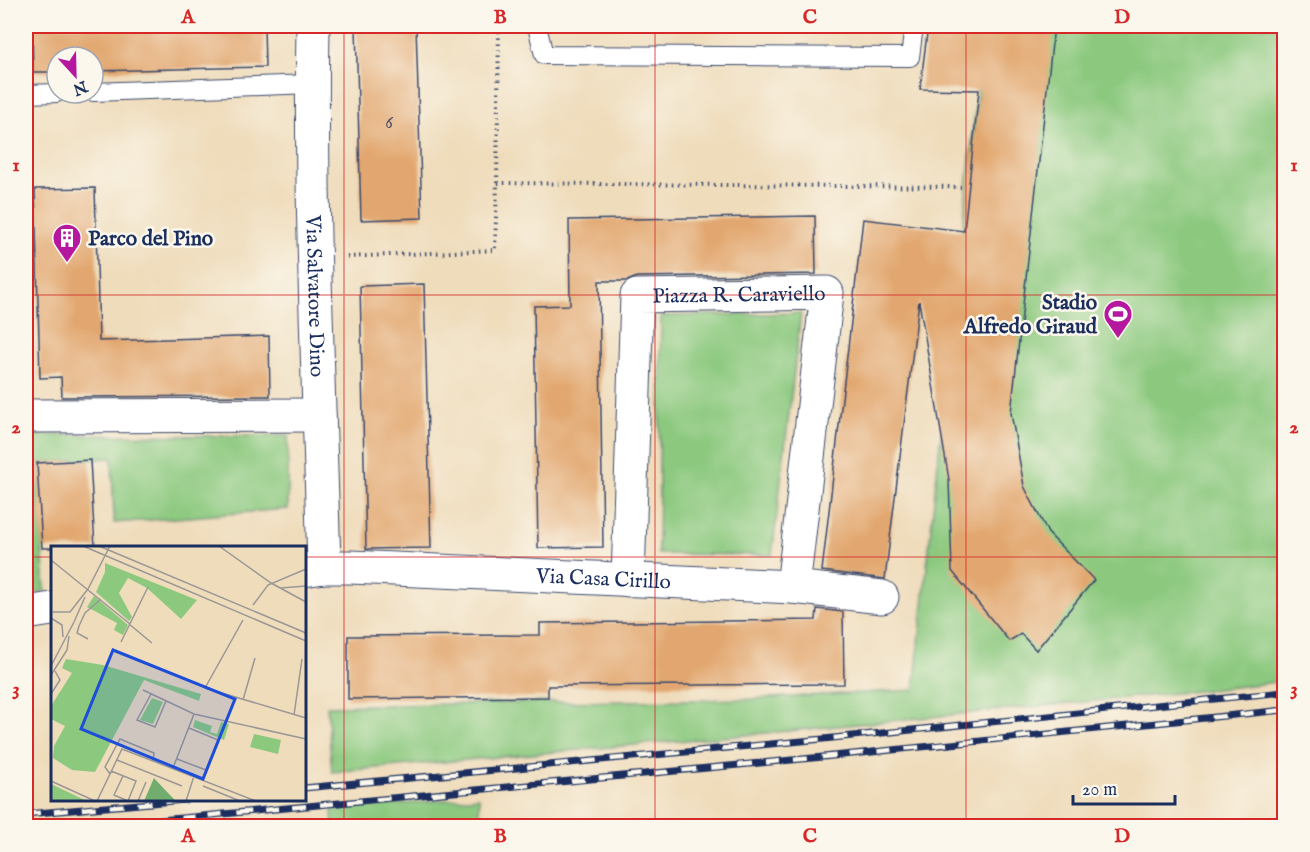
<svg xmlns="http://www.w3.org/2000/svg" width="1310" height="852" viewBox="0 0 1310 852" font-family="'IM FELL English',serif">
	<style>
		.green { fill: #8cc97f; stroke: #547c6e; stroke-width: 1.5 }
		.building { fill: #e2a76f }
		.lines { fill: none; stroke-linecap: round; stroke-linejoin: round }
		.service-casing { stroke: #3b496c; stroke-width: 20 }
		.minor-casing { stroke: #3b496c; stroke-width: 35 }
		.path { stroke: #3b496c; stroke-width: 4; stroke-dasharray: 1.5 4.5; stroke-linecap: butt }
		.service { stroke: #fff; stroke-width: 18 }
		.minor { stroke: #fff; stroke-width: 33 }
		.rail-casing { stroke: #1b2f5e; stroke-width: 7 }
		.rail { stroke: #fbf7ec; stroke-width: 4.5; stroke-dasharray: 14; stroke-linecap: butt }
		.grid { fill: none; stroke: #d62828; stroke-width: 1.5; stroke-opacity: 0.55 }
		.labels { text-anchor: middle; stroke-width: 5; stroke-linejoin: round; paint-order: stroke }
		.number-label { font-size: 18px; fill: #4d4d62 }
		.poi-label { font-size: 21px; font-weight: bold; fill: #1b2f5e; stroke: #fbf7ec; text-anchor: start }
		.street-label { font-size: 21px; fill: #1b2f5e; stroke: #fbf7ec }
		.inset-road { fill: none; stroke: #9a9796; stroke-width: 1.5 }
		.view { fill: #1d4ed8; fill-opacity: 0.15; stroke: #1d4ed8; stroke-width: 3 }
		.inset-edge { fill: none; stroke: #1b2f5e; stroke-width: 3 }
		.neatline { fill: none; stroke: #d62828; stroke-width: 2 }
		.grid-label { font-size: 20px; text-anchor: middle; font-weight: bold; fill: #d62828 }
	</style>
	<rect width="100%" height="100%" fill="#fbf7ec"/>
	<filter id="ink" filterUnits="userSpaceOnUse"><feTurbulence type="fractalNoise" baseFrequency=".0167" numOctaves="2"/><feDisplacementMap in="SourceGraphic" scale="12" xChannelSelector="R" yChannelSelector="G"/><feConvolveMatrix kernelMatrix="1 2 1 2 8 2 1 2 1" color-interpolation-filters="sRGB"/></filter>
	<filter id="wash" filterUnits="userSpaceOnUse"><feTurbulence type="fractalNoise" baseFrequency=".008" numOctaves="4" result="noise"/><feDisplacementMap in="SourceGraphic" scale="24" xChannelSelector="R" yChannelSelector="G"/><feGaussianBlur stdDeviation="1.35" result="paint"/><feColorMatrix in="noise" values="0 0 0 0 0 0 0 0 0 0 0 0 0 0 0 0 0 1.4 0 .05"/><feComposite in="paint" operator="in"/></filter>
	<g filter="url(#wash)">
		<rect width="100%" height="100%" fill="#efdcbb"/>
		<!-- green -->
		<path class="green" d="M984 26H1284V681L1218 689 756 734 332 772 327 706 753 699 914 690Z
			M801 313 772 555 658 554 661 316Z
			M26 435 288 436V509L114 523 112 458 37 463 45 591 26 595Z
			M479 797 480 826H333L332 810Z"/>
		<g id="blocks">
			<!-- building -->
			<path class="building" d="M32 26H264L265 67 93 71V57H57V72H33Z
				M356 26H416L422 218 361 220Z
				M928 26H1054L1011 413 1024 486 1048 533 1094 580 1036 650 1021 634 1009 641 952 571 949 480 919 301 885 579 822 571 863 219 964 231 979 90 920 89Z
				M95 188 99 341 269 336 270 396 62 397 61 377 40 378 35 189Z
				M815 216 816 274 637 277 627 281H599L603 547 538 548 534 306 570 305 569 220Z
				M424 284 431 548 366 549 360 286Z
				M90 460 95 548H42L37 463Z
				M817 609 843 612 844 684 548 686V697L348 699V636L540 635V623L816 620Z"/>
		</g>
	</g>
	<g filter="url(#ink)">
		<use href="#blocks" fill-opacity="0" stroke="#3b496c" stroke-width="1.5"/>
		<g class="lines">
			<!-- service casing -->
			<g class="service-casing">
				<path id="service" d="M537 26 544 55 910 57 914 26
					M93 92 312 84
					M26 94 57 93"/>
			</g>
			<!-- minor casing -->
			<g class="minor-casing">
				<g id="minor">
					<path id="s1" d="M313 26C310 206 319 387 324 567"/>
					<path d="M26 416 319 415"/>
					<path id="s2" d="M304 570 324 567H350L793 587 882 597"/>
					<path id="s3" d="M628 580 637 296 827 293 793 587"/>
					<path d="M26 613 52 609"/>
				</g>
			</g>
			<!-- path -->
			<path class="path" d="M497 183 499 26
				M347 257 495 250 497 183 961 187"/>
			<!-- service -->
			<use href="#service" class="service"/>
			<!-- minor -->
			<use href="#minor" class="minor"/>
			<!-- rail casing -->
			<g class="rail-casing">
				<path id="rail" d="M304 788 823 739 1284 692
					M26 814 185 800
					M97 826 823 757 1284 710"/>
			</g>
			<!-- rail -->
			<use href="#rail" class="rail"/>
		</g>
	</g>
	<!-- grid -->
	<path class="grid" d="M344 26V826M655 26V826M966 26V826M26 295H1284M26 557H52M304 557H1284"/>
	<!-- icons -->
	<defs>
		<g id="building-pin" transform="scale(1.5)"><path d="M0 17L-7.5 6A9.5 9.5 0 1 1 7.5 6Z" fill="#b5179e" stroke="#fbf7ec"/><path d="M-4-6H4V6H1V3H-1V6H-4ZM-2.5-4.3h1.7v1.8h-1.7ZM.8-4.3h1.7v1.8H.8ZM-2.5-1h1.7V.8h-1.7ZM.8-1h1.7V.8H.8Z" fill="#fff"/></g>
		<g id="stadium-pin" transform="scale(1.5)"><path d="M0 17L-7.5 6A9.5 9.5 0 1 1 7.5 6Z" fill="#b5179e" stroke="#fbf7ec"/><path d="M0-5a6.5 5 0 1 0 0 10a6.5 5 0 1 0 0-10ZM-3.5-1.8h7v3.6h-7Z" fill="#fff"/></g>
	</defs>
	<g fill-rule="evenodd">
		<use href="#building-pin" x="67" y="238"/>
		<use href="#stadium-pin" x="1118" y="314"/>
	</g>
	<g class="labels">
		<!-- number labels -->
		<g class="number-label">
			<text x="389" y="128">6</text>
		</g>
		<!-- poi labels -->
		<g class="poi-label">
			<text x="88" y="245">Parco del Pino</text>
			<text x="1097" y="309" text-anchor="end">Stadio<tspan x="1097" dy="24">Alfredo Giraud</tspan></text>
		</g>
		<!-- street labels -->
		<g class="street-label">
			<text dy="7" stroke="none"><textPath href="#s1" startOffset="270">Via Salvatore Dino</textPath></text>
			<text dy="7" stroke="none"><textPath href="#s3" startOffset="386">Piazza R. Caraviello</textPath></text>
			<text dy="7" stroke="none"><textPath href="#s2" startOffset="300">Via Casa Cirillo</textPath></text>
		</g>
	</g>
	<!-- overview -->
	<g transform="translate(51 546)">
		<rect width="255" height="255" fill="#efdcbb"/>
		<path d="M54 17 146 54 130 73 96 42 77 32 68 47 81 71 78 75 45 46 54 26ZM43 50 77 79 72 89 63 84 66 77 36 61ZM15 113 52 119 150 148 148 155 93 134 44 226 21 224 2 212 3 200 14 180 0 173V160L21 127 11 122ZM101 152 112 156 102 178 89 174ZM144 174 161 180 159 186 166 188 170 176 178 178 173 194 142 181ZM203 188 230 194 227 208 199 201ZM0 238 36 255H1Z" fill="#8cc97f"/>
		<path d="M103 232 117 247 125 255H93Z" fill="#71ad6e"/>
		<path class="inset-road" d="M32 0 255 95M48 0 255 87M168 0 220 37 255 56M0 14 79 78M229 42 255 40M37 43 59 0M202 59 217 39 255 23M2 66H19L37 43M0 72 11 79 12 91M192 74 154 142 255 172M23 76 34 51M78 78 101 97M37 93 26 87 28 80 34 67 50 53M70 96 97 41M0 120 23 76M0 129 16 104 18 90M92 144 143 168 255 193M0 148 9 134 4 125M100 148 86 174 104 181 115 155M192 154 204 112M243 169 251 113M138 182 167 194 151 234M0 191V211M126 213 155 224M66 214 131 240M122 222 143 168M60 225 85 235 77 255M59 228 54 221 69 193 103 207 102 215M72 230 63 249 77 255M0 235 44 255M152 240 189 255M46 255 71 203 205 255M87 255 95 236M135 255 143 230"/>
		<path class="view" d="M62 104 184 153 152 233 30 183Z"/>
		<rect width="255" height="255" class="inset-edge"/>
	</g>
	<!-- margin -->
	<rect width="1310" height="852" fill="none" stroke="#fbf7ec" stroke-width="66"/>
	<!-- north arrow -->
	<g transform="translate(75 75) rotate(158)"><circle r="28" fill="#fbf7ec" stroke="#a1a7b3" stroke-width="1.5"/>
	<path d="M0-4.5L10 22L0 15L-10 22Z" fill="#b5179e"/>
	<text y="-9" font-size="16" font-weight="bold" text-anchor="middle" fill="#1b2f5e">N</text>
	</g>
	<!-- scale -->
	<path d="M1073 795v9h102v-9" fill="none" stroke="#1b2f5e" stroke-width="3"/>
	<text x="1082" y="795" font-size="18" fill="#1b2f5e" stroke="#fbf7ec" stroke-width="4.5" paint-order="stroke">20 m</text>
	<rect x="33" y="33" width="1244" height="786" class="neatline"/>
	<g class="grid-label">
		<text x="188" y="23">A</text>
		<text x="500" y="23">B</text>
		<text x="810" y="23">C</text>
		<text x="1122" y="23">D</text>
		<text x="16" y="171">1</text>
		<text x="1294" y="171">1</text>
		<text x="16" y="433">2</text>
		<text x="1294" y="433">2</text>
		<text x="16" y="695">3</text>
		<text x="1294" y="695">3</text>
		<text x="188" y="842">A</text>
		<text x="500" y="842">B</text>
		<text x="810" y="842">C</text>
		<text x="1122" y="842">D</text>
	</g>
</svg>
